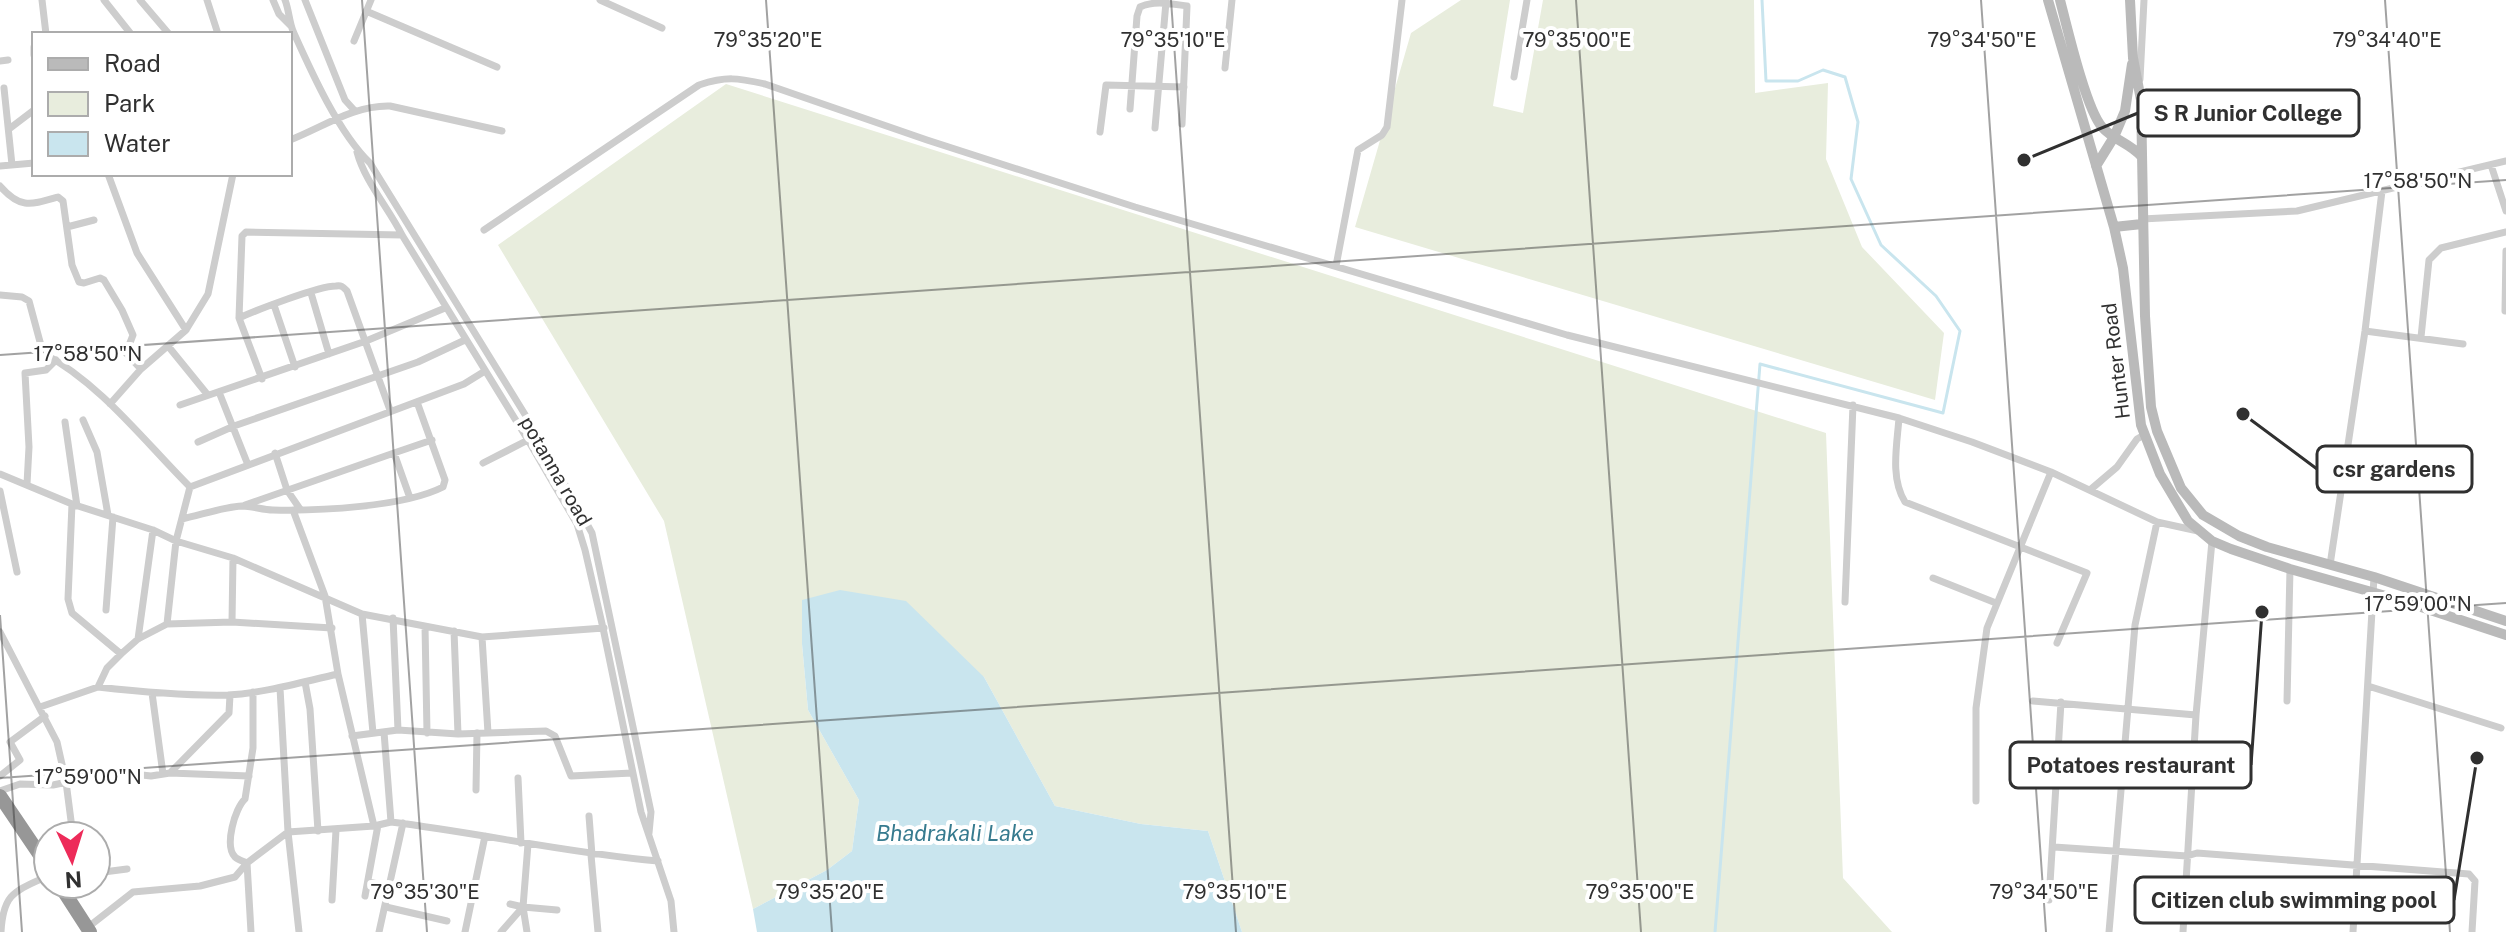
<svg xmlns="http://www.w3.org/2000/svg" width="2506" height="932" viewBox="0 0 2506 932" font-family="'Public Sans',sans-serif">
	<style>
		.green { fill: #e8eddd }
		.water { fill: #c9e5ee }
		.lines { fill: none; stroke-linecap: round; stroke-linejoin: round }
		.stream { stroke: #c9e5ee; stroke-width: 3 }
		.street { stroke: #cdcdcd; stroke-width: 7 }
		.secondary { stroke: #bababa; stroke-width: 10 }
		.highway { stroke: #979797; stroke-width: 14 }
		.ticks { fill: none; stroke: #303030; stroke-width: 2; stroke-opacity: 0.45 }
		.labels { text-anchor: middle; stroke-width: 8; stroke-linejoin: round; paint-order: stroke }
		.street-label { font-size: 20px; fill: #303030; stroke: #fff }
		.water-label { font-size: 22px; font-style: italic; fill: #377b8f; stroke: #fff }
		.ticks-label { font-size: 20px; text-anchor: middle; fill: #303030; stroke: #fff; stroke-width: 8; stroke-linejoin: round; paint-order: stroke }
		.leader { fill: none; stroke: #303030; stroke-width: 3 }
		.callout-dot { fill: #303030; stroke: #fff; stroke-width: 3 }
		.callout { fill: #fff; stroke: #303030; stroke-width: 3 }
		.callout-label { font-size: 22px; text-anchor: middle; font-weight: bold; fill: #303030 }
	</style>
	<rect width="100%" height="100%" fill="#fff"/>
	<!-- green -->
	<path class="green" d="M1461 0H1510L1493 106 1523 113 1543 0H1754L1755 93 1828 83 1826 159 1862 247 1944 333 1935 400 1355 227 1411 33Z
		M726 84 1826 433 1843 878 1892 932H1242L1208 831 1141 824 1055 806 984 677 802 600V644L808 710 859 800 852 851 827 870 753 909 664 521 498 245Z"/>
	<!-- water -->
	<path class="water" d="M840 590 906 601 984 677 1055 806 1141 824 1208 831 1242 932H757L753 909 827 870 852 851 859 800 808 710 802 644V600Z"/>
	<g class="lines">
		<!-- stream -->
		<path class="stream" d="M1715 932 1760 364 1943 413 1960 331 1936 296 1881 245 1851 179 1858 122 1845 77 1823 70 1798 81H1766L1762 0"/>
		<!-- street -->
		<path class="street" d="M42 0 46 34
			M104 0 131 34
			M140 0 169 34
			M207 0 218 34
			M273 0 279 14 291 26
			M285 0C289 10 289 21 293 31 311 71 338 132 370 163L537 434 592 533 651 812 649 833
			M305 0 345 100 355 111
			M600 0 662 28
			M366 11 497 67
			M354 41 371 0
			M34 47V55
			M0 61 8 60
			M1225 68 1232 0
			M1514 77 1527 0
			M2140 79 2144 0
			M4 88 12 165
			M1130 109 1137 16 1140 7C1154 0 1172 4 1187 6L1182 124
			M1155 128 1166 2
			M9 129 34 110
			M1100 132 1106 85 1184 87
			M290 140C323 127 354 105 390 106L502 131
			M357 152C365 182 388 207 402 235L528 440 577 524 585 550 603 628 641 812 671 901 674 932
			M2491 165 2506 211
			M0 166 34 163
			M108 174 137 253 186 330
			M0 186C20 209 30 205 58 197L63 201 72 265 79 282 84 283 100 278 104 280 122 310 133 335 126 353 141 369
			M2142 219 2297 211 2506 161
			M67 227 94 220
			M484 230 699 85C727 76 737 78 765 84L927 140 1135 207 1567 335 1899 418 1972 442 2051 472 2157 522 2198 531
			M1336 266 1358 150 1382 135 1387 127 1402 0
			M311 293 329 354
			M0 295 22 297 29 301 43 353C101 384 144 441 190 487L176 541 167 624
			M274 305 295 367
			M2505 311 2506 251
			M239 318C257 310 318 286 336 286 342 285 343 287 347 291L390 410
			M2365 331 2463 344
			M2421 337 2429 260 2441 248 2506 232
			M168 346 207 394
			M262 379 239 318 242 236 246 232 402 235
			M219 392 248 465
			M110 404 141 369 186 330 208 294 233 174
			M180 405 366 341 445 308
			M1899 418C1897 445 1890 478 1905 502L2087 573 2057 643
			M83 420 97 452 108 515
			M65 422 77 506
			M198 442 234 426 418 362 465 340
			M275 453 287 490 300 509
			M394 453 432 440
			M483 463 528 440
			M0 474 72 504 153 530 176 541 233 558 362 614 482 637 604 628
			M27 484 29 447 25 373 46 370 56 360
			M190 487 464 384 485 371
			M2090 490 2117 467 2137 439 2144 435
			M0 491 17 572
			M72 504 68 599 72 613 121 654 107 668 98 687C142 692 185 696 228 695 265 693 302 682 338 674
			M245 505 394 453 410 498
			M293 510 325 596 338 674 374 826
			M182 519C201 515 223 507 242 506 252 506 263 510 273 510 318 511 404 507 443 487L445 480 417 402
			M2330 565 2365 331 2382 191
			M1933 578 1996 603
			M1845 602 1853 405
			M106 610 113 517
			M362 614 373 733
			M393 618 398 730
			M232 622 332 628
			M425 626 427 733
			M454 631 458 734
			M0 632 57 742 66 782 73 836
			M482 637 488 733
			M138 639 153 530
			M121 654 138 639 167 624 232 622 233 558
			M305 682 310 709 318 831
			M2368 686 2501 728
			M280 688 288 832 299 932
			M152 693 163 774
			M2033 701 2196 715
			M2287 701 2290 569
			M40 707 98 687
			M352 736 398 730 458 734 546 731 555 736 571 776 632 773
			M170 773 249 776
			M0 776 20 760 10 742 45 716
			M518 778 521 843
			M476 790 477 733
			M0 791 20 784 53 785 115 772 151 776 170 773 229 713 230 695
			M1976 801V708L1987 628 2051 472
			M589 816 592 855
			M391 822C480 833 568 853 658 861
			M2054 847 2187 856 2197 853 2469 874 2475 881 2472 932
			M591 855 598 932
			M96 873 127 869
			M368 882 422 893
			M365 896 378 825
			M332 900 336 830
			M2049 900 2061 702
			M510 904 523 907 527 932
			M386 907 447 921
			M523 907 557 910
			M87 928 133 892 200 886 235 877 247 863 288 832 374 826 391 822 384 732
			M1 932C3 893 15 891 48 876
			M251 932 247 863C243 861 238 860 235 857 224 846 235 808 245 799L253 748V692
			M379 932 403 823
			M465 932 485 836
			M501 932 523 907 528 844
			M2109 932 2135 625 2157 522
			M2183 932 2196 715 2212 541
			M2353 932 2374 577"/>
		<!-- secondary -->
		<path class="secondary" d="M2048 0 2114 227 2123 268 2141 425 2160 474 2188 521 2212 541 2231 549 2290 569 2400 600 2506 635
			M2060 0C2067 27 2086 109 2102 127 2113 140 2130 143 2142 157
			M2130 0 2133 58 2141 100 2145 316 2151 407 2157 431 2181 488 2203 515 2239 536 2267 547 2374 577 2506 621
			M2096 166 2114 137 2125 111 2132 64
			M2114 227 2142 224"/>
		<!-- highway -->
		<path class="highway" d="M0 796 48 867
			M59 884 90 932"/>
	</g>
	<!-- ticks -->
	<path class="ticks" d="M362 0 427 932M766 0 832 932M1171 0 1236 932M1576 0 1641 932M1981 0 2046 932M2385 0 2450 932M0 355 2506 180M0 615 22 932M0 778 2506 603"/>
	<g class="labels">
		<!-- street labels -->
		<g class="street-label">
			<text transform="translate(2116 361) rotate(-97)" y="7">Hunter Road</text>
			<text transform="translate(556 471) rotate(60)" y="7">potanna road</text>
		</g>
		<!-- water labels -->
		<g class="water-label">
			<text x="955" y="841">Bhadrakali Lake</text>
		</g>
	</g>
	<g class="ticks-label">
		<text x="768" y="47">79°35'20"E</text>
		<text x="1173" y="47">79°35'10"E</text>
		<text x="1577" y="47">79°35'00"E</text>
		<text x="1982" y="47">79°34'50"E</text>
		<text x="2387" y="47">79°34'40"E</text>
		<text x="2418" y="188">17°58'50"N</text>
		<text x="88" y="361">17°58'50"N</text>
		<text x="2418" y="611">17°59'00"N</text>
		<text x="88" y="784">17°59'00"N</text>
		<text x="425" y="899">79°35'30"E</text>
		<text x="830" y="899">79°35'20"E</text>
		<text x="1235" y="899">79°35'10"E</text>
		<text x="1640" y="899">79°35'00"E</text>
		<text x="2044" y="899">79°34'50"E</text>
	</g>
	<!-- callouts -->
	<path class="leader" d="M2024 160L2138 113M2243 414L2317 469M2262 612L2251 765M2477 758L2454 900"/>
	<g class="callout-dot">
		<circle cx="2024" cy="160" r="8"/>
		<circle cx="2243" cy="414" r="8"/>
		<circle cx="2262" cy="612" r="8"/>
		<circle cx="2477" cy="758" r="8"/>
	</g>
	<g class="callout">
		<rect x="2138" y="90" width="221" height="46" rx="8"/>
		<rect x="2317" y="446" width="155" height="46" rx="8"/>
		<rect x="2010" y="742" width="241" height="46" rx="8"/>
		<rect x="2135" y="877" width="319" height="46" rx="8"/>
	</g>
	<g class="callout-label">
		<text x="2248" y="121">S R Junior College</text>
		<text x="2394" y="477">csr gardens</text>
		<text x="2131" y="773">Potatoes restaurant</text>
		<text x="2294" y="908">Citizen club swimming pool</text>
	</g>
	<!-- legend -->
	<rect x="32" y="32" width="260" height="144" fill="#ffffff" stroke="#acacac" stroke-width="2"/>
	<rect x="48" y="58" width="40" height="12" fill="#bababa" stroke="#acacac" stroke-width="2"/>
	<text x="104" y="72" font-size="24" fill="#303030">Road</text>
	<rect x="48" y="92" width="40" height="24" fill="#e8eddd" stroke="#acacac" stroke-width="2"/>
	<text x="104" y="112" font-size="24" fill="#303030">Park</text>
	<rect x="48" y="132" width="40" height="24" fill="#c9e5ee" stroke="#acacac" stroke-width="2"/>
	<text x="104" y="152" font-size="24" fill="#303030">Water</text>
	<!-- north arrow -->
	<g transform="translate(72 860) rotate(176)"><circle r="38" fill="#ffffff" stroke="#acacac" stroke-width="2"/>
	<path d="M0-6L14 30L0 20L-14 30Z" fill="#ed2b59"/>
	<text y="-12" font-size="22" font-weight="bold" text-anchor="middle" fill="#303030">N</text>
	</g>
</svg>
